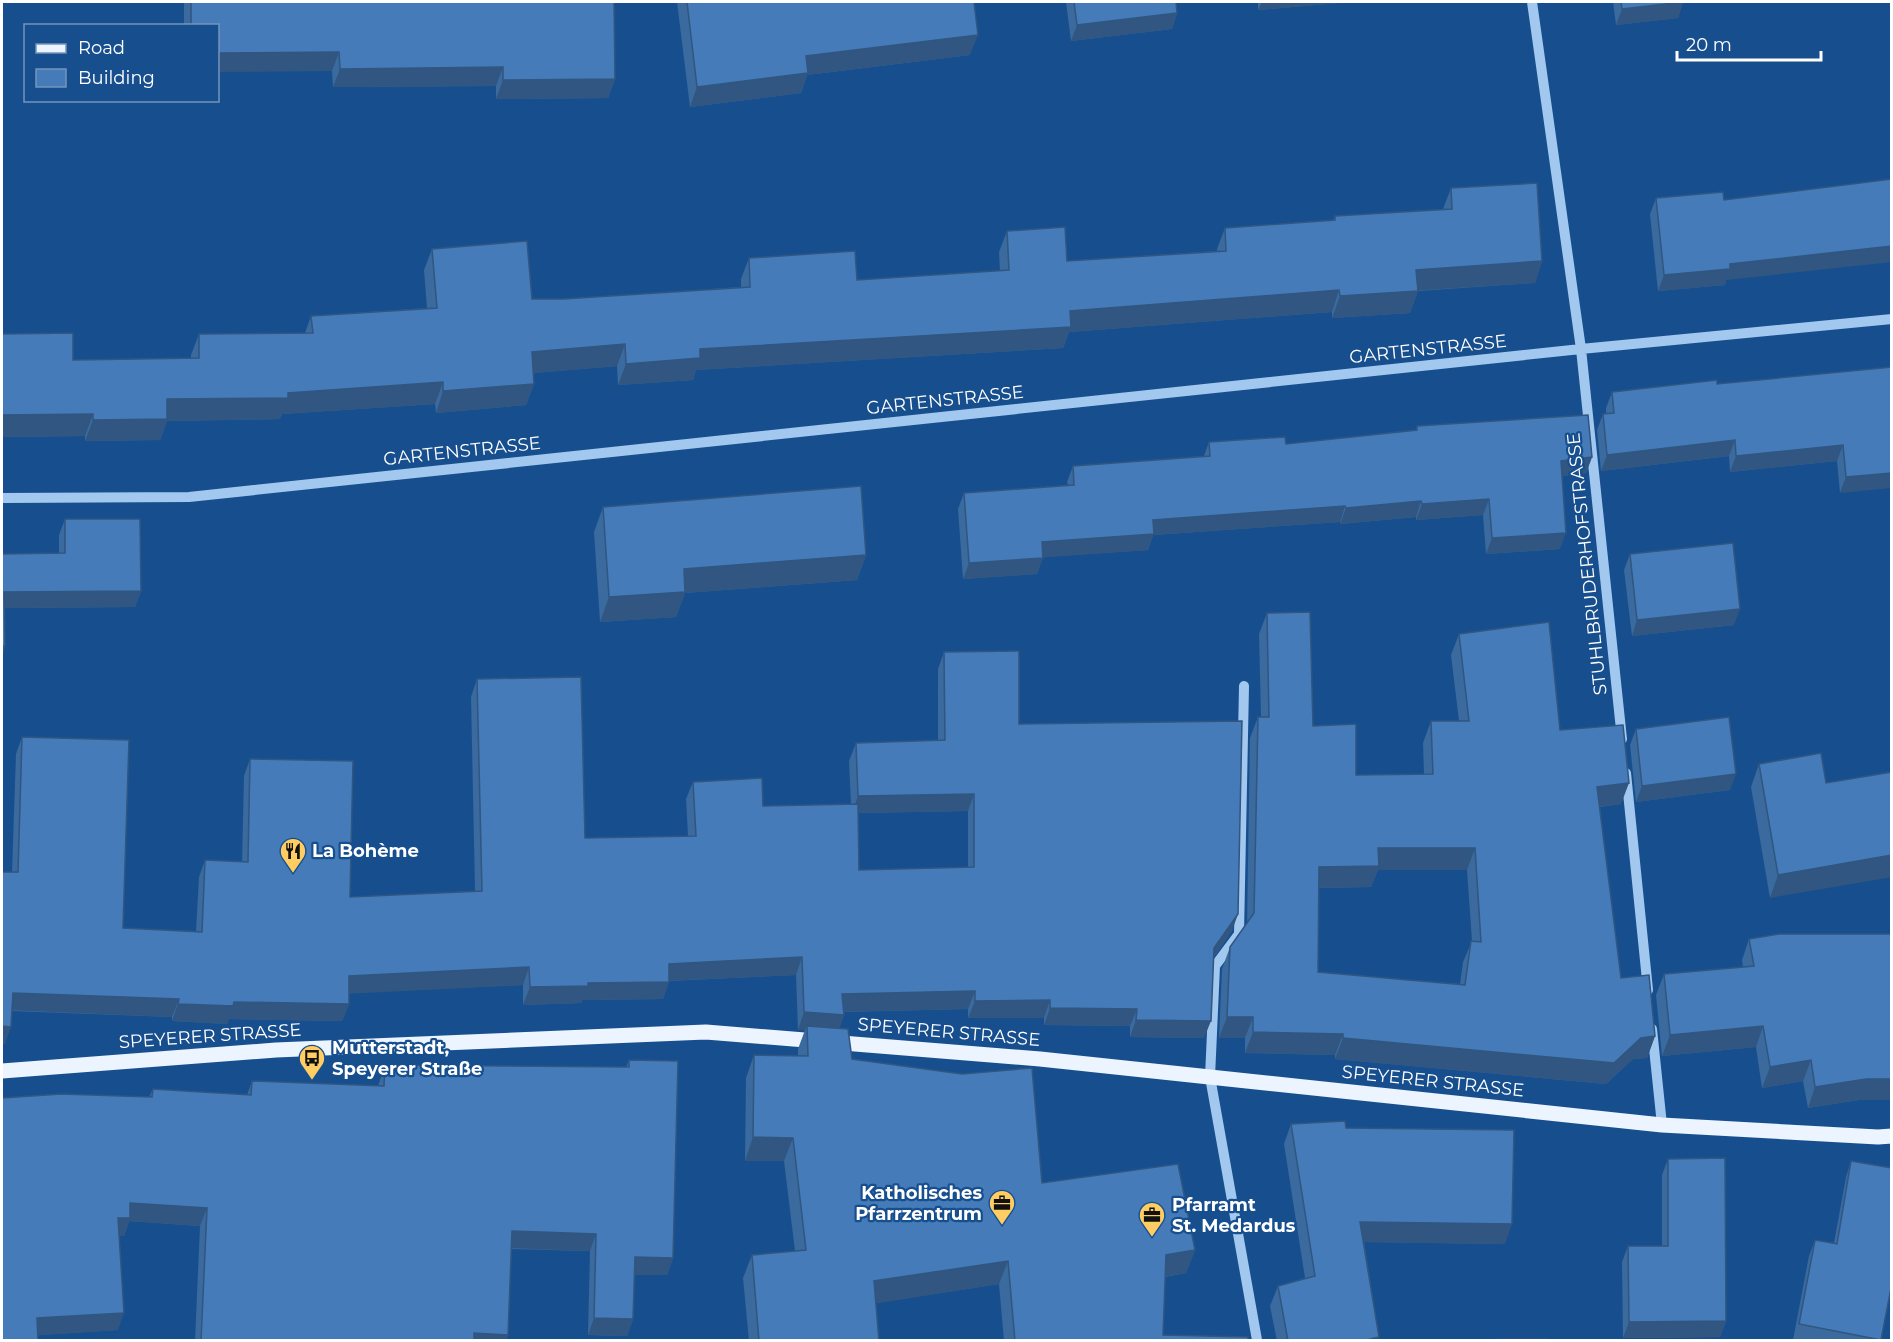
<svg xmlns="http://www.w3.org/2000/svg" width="1893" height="1342" viewBox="0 0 1893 1342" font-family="Montserrat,sans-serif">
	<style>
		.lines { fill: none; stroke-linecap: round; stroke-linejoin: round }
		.minor { stroke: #a3c8ef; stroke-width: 10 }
		.major { stroke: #ebf4ff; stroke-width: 15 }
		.wall { fill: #3a6a9e; fill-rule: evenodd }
		.shaded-wall { fill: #305681 }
		.building { fill: #447bb8; stroke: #305681; stroke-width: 1.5; fill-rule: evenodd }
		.labels { text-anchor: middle; stroke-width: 4.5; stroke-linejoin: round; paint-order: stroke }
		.street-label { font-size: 18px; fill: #fff; stroke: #174f8e }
		.poi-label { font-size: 18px; font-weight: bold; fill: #fff; stroke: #174f8e; text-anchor: start }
	</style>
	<rect width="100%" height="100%" fill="#174f8e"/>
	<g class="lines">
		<!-- minor -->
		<path class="minor" d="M1532 2 1581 349 1622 739
			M2 498 189 497 1581 349 1892 319
			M1244 686 1239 934 1215 966 1210 1077 1257 1340
			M1626 773 1648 990
			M1652 1029 1662 1125"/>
		<!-- major -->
		<path class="major" d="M2 1071 276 1050 706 1032 1040 1059 1662 1125 1878 1137 1892 1136"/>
	</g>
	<!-- wall -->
	<path class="wall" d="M184 2H614L615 79 608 98 496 99V86L333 87 332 71 218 26H184Z
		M677 2H974L970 55 807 75 801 93 690 107Z
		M1066 2H1176L1177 13 1172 29 1071 41Z
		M1258 2H1350L1258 10Z
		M1613 2H1683L1678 18 1616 25Z
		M1451 188 1542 261 1535 283 1418 291 1410 313 1332 318V312L1069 332 1063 348 696 370 693 380 618 385 617 366 533 373 534 384 526 405 436 413 435 404 282 414 280 419 167 421 160 440 85 441V436L2 437V334L73 360 191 358V355L199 334 305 333 311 316 427 308 424 270 432 249 532 299H563L741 287V279L749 258 857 280 1000 271 999 252 1007 231 1067 261 1217 251V249L1225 228 1333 220 1335 216 1443 209Z
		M1656 198 1724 200 1726 280 1725 285 1658 291 1650 214Z
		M1892 367 1840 493 1837 461 1730 472 1729 456 1601 471 1597 430 1603 414H1606V408L1612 392 1717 384Z
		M1417 426 1592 457 1586 473 1562 476 1560 549 1486 554 1483 515 1416 520V517L1340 524V522L1153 535 1148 550 1043 557 1037 574 963 579 958 509 964 493 1068 485 1067 482 1073 466 1204 456 1209 442 1286 444 1416 430Z
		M603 507 866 555 857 580 685 593 676 617 600 622 594 532Z
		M65 519 141 591 135 607 5 608V646L2 656V554L59 553V535Z
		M1630 554 1734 625 1632 636 1624 570Z
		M1267 613 1313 726 1356 775 1424 774 1423 743 1431 721H1459L1451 655 1459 634 1560 730 1621 804 1600 807 1621 978 1655 1036 1647 1058 1633 1059 1606 1084 1335 1059V1055L1245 1053V1038H1219L1222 969 1230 947 1247 924 1250 738 1258 717H1261L1259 634ZM1378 870H1467L1472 941 1463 962 1460 984 1318 972 1319 888 1371 887Z
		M944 652 1232 931 1214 957 1204 1038 1130 1037V1026L1044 1025V1018H968V1009L844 1012V1015L839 1028 852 1059 1042 1183 1195 1250 1186 1273 1165 1277 1163 1335 1248 1341H1004L999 1284 876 1303 879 1341H749L743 1278 752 1255 795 1251 784 1161H745L746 1078 754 1055 798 1056V1049L805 1030H798L796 975 669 981 663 999 582 1000 581 1003 523 1005V985L349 993V1004L342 1021 229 1019 227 1024 172 1021V1017L12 1011 5 1044 12 872 16 754 22 737 123 928 196 931 199 877 205 860 242 862 244 776 250 759 350 897 475 891 471 697 477 679 585 838 688 836 686 799 693 782 763 806 851 804 849 761 856 743 938 740V669ZM968 811V868L859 870 858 813Z
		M1636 729 1730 790 1636 802 1630 745Z
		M1759 764 1826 783 1770 898 1751 787Z
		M1749 939 1859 1100 1808 1108 1803 1081 1762 1088 1756 1047 1662 1056 1656 995 1664 974 1743 967 1742 960Z
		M629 1060 673 1258 667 1275H634L633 1319 627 1336 588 1335 590 1251 511 1249 508 1335 506 1341H195L200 1226 129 1221 124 1236H120L118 1330 38 1335 2 1341 149 1097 153 1089 247 1095 252 1081 378 1086 385 1065 626 1067Z
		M1291 1124 1346 1128 1505 1244 1364 1242 1379 1337 1377 1341H1277L1270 1306 1278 1286 1305 1278 1284 1144Z
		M1668 1159 1726 1321 1720 1337 1623 1338 1622 1262 1628 1246H1662V1175Z
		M1851 1161 1892 1283 1881 1341 1793 1340 1809 1256 1815 1240 1834 1243 1846 1177Z"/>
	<!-- shaded-wall -->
	<path class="shaded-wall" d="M1262 2H1350L1258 10Z
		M1683 2 1678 18 1616 25 1622 9Z
		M1177 13 1172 29 1071 41 1077 25Z
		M978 35 970 55 807 75 801 93 690 107 697 87 806 56Z
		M339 52 332 71 218 72V53Z
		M503 67 496 86 333 87 340 69Z
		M615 79 608 98 496 99 503 80Z
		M1892 246V262L1726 280 1725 285 1658 291 1664 275 1730 264Z
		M1542 261 1535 283 1409 291 1416 270Z
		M1339 290 1332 312 1069 332 1063 348 696 370 693 380 618 385 626 364 700 349 1070 311Z
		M1418 291 1410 313 1332 318 1340 296Z
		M625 344 617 366 524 374 532 352Z
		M443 382 435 404 282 414 280 419 167 421 160 440 85 441 93 420 167 399 288 393Z
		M534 384 526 405 436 413 443 391Z
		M93 414 85 436 2 437V415Z
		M1735 440 1729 456 1601 471 1607 455Z
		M1843 445 1837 461 1730 472 1736 456Z
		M1592 457 1586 473 1555 477 1561 461Z
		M1892 473V488L1840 493 1846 477Z
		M1489 499 1483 515 1416 520 1422 504Z
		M1421 501 1416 517 1340 524 1346 508Z
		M1345 506 1340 522 1153 535 1148 550 1036 558 1042 542 1153 520Z
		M1566 533 1560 549 1486 554 1492 538Z
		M866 555 857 580 685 593 676 617 600 622 609 597 684 569Z
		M1043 558 1037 574 963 579 969 563Z
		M141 591 135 607 2 608 4 592Z
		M1740 609 1734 625 1632 636 1637 620Z
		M2 646H5L2 656Z
		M1736 774 1730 790 1636 802 1642 786Z
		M1629 783 1621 804 1589 808 1597 787Z
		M974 794 968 811 852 813 858 796Z
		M1378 848H1475L1467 870H1378L1371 887 1312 888 1319 867Z
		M1892 855V877L1770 898 1778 875Z
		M1238 914 1232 931 1208 965 1214 948Z
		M802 957 796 975 663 981 669 964Z
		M529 967 523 985 343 994 349 976Z
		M669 982 663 999 582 1000 581 1003 523 1005 530 987 588 983Z
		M975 991 968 1009 835 1012 842 994Z
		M13 993 179 999 172 1017 6 1010Z
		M1050 1000 1044 1018H968L975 1001Z
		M234 1002 349 1004 342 1021 229 1019 227 1024 172 1021 178 1004Z
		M1050 1008 1137 1009 1130 1026 1044 1025Z
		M804 1012 844 1015 838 1033 807 1026 805 1030H798Z
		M1227 1017H1253L1245 1038H1219Z
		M1136 1020 1211 1021 1204 1038 1130 1037Z
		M2 1026 11 1027 5 1044H2Z
		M1763 1026 1756 1047 1662 1056 1670 1035Z
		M1253 1032 1343 1034 1335 1055 1245 1053Z
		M1655 1036 1647 1058 1633 1059 1606 1084 1335 1059 1343 1038H1641Z
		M1811 1060 1803 1081 1762 1088 1770 1067Z
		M1866 1079H1892V1100H1859L1808 1108 1815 1087Z
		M753 1137 793 1138 784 1161H745Z
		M130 1203 207 1208 200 1226 129 1221 124 1236H112L118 1218Z
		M1360 1222 1512 1224 1505 1244 1353 1242Z
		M512 1231 596 1234 590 1251 505 1248Z
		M1195 1250 1186 1273 1157 1278 1166 1255Z
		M635 1257 673 1258 667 1275H628Z
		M1008 1261 999 1284 866 1305 874 1281Z
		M124 1313 118 1330 31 1336 37 1318Z
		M594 1318 633 1319 627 1336 588 1335Z
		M1726 1321 1720 1337 1623 1338 1629 1322Z
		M474 1333 508 1335 506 1341H471Z
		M1379 1337 1377 1341H1362Z"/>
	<!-- building -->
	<path class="building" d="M191 2H614L615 79 503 80V67L340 69 339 52 218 53V26H191Z
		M687 2H974L978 35 806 56 808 73 697 87Z
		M1074 2H1176L1177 13 1077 25Z
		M1621 2H1683L1622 9Z
		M1892 179V246L1730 264V269L1664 275 1656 198 1723 192 1724 200Z
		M1537 183 1542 261 1416 270 1418 291 1340 296 1339 290 1070 311 1071 327 700 349V358L626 364 625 344 532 352 534 384 443 391V382L288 393V398L167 399V419L93 420V414L2 415V334L73 333V360L199 358V334L313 333 311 316 437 308 432 249 527 241 532 299H563L750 287 749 258 855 251 857 280 1009 270 1007 231 1065 227 1067 261 1226 251 1225 228 1335 220V216L1452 209 1451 188Z
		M1892 367V473L1846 477 1843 445 1736 456 1735 440 1607 455 1603 414 1614 413 1612 392 1717 380V384Z
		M1588 415 1592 457 1561 461 1566 533 1492 538 1489 499 1422 504 1421 501 1346 508 1345 506 1153 520 1154 534 1042 542 1043 558 969 563 964 493 1074 485 1073 466 1210 456 1209 442 1285 437 1286 444 1417 430V426Z
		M861 486 866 555 684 569 685 592 609 597 603 507Z
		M65 519H140L141 591 4 592 5 646H2V554L65 553Z
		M1733 543 1740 609 1637 620 1630 554Z
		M1310 612 1313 726 1356 724V775L1433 774 1431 721H1469L1459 634 1549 622 1560 730 1623 725 1629 783 1597 787 1621 978 1649 975 1655 1036 1641 1038 1614 1063 1343 1038V1034L1253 1032V1017H1227L1230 947 1254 913 1258 717H1269L1267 613ZM1378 848H1475L1481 942 1471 941 1465 985 1318 972 1319 867 1379 866Z
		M1019 651V724L1242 721 1238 914 1214 948 1211 1021 1136 1020 1137 1009 1050 1008V1000L975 1001V991L842 994 844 1015 804 1012 802 957 669 964V982L588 983V986L530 987 529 967 349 976V1004L234 1002 233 1006 178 1004 179 999 13 993 11 1027 2 1026V872H18L22 737 129 740 123 928 202 932 205 860 248 862 250 759 353 761 350 897 482 891 477 679 581 677 585 838 696 836 693 782 762 778 763 806 858 804 859 870 974 867V794L858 796 856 743 945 740 944 652Z
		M1729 717 1736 774 1642 786 1636 729Z
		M1821 753 1826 783 1892 772V855L1778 875 1759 764Z
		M1779 934H1892V1079H1866L1815 1087 1811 1060 1770 1067 1763 1026 1670 1035 1664 974 1754 966 1749 939Z
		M807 1026 848 1029 852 1059 962 1074 1032 1068 1042 1183 1178 1164 1195 1250 1166 1255 1163 1335 1248 1337V1341H1015L1008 1261 874 1281 879 1341H759L752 1255 806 1250 793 1138 753 1137 754 1055 808 1056Z
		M629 1060 678 1061 673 1258 635 1257 633 1319 594 1318 596 1234 512 1231 508 1335 474 1333V1341H201L207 1208 130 1203V1218H118L124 1313 37 1318 38 1341H2V1098L61 1094 152 1097 153 1089 251 1095 252 1081 384 1086 385 1065 629 1067Z
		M1345 1121 1346 1128 1514 1130 1512 1224 1360 1222 1379 1337 1362 1341H1288L1278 1286 1315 1276 1291 1124Z
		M1725 1158 1726 1321 1629 1322 1628 1246H1668V1159Z
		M1851 1161 1892 1168V1283L1881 1340 1799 1324 1815 1240 1837 1244Z
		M1496 1339H1547V1341H1495Z"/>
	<!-- icons -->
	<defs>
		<g id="restaurant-pin" transform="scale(1.35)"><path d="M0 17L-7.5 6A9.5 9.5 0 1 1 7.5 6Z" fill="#ffcd61" stroke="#174f8e"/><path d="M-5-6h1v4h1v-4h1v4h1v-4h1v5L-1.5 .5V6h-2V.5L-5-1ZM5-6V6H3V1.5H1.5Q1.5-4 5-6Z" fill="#111"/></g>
		<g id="bus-pin" transform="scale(1.35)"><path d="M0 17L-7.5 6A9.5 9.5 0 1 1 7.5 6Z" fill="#ffcd61" stroke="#174f8e"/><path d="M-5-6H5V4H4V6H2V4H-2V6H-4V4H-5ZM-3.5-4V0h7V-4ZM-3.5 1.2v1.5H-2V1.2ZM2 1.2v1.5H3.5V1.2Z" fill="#111"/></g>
		<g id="office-pin" transform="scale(1.35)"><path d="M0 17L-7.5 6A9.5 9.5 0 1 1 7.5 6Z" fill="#ffcd61" stroke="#174f8e"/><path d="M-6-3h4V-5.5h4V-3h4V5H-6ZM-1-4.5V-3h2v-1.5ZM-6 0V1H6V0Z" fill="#111"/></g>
	</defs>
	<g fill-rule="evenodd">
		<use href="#restaurant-pin" x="293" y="851"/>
		<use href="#bus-pin" x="312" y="1058"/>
		<use href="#office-pin" x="1002" y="1203"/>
		<use href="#office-pin" x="1152" y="1215"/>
	</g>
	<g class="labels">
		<!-- street labels -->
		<g class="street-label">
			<text transform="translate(1428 349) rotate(-6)" y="6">GARTENSTRASSE</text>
			<text transform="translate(945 400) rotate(-6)" y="6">GARTENSTRASSE</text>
			<text transform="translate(462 451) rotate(-6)" y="6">GARTENSTRASSE</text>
			<text transform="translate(1587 564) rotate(-96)" y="6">STUHLBRUDERHOFSTRASSE</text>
			<text transform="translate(949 1032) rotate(5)" y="6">SPEYERER STRASSE</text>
			<text transform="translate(210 1036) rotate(-4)" y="6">SPEYERER STRASSE</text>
			<text transform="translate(1433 1081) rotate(6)" y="6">SPEYERER STRASSE</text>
		</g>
		<!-- poi labels -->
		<g class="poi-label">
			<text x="312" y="857">La Bohème</text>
			<text x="332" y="1054">Mutterstadt,<tspan x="332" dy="21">Speyerer Straße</tspan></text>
			<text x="982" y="1199" text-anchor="end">Katholisches<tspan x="982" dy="21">Pfarrzentrum</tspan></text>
			<text x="1172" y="1211">Pfarramt<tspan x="1172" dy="21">St. Medardus</tspan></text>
		</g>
	</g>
	<!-- border -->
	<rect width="1893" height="1342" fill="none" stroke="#ffffff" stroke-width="6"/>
	<!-- legend -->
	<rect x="24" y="24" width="195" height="78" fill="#174f8e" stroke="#7495bb" stroke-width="1.5"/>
	<rect x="36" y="44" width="30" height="9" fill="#ebf4ff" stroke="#7495bb" stroke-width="1.5"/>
	<text x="78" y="54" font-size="18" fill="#ffffff">Road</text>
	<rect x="36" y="69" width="30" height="18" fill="#447bb8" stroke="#7495bb" stroke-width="1.5"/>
	<text x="78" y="84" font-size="18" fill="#ffffff">Building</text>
	<!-- scale -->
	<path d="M1677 51v9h144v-9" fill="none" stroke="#ffffff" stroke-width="3"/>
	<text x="1686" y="51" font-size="18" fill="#ffffff" stroke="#174f8e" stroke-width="4.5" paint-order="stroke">20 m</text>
</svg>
